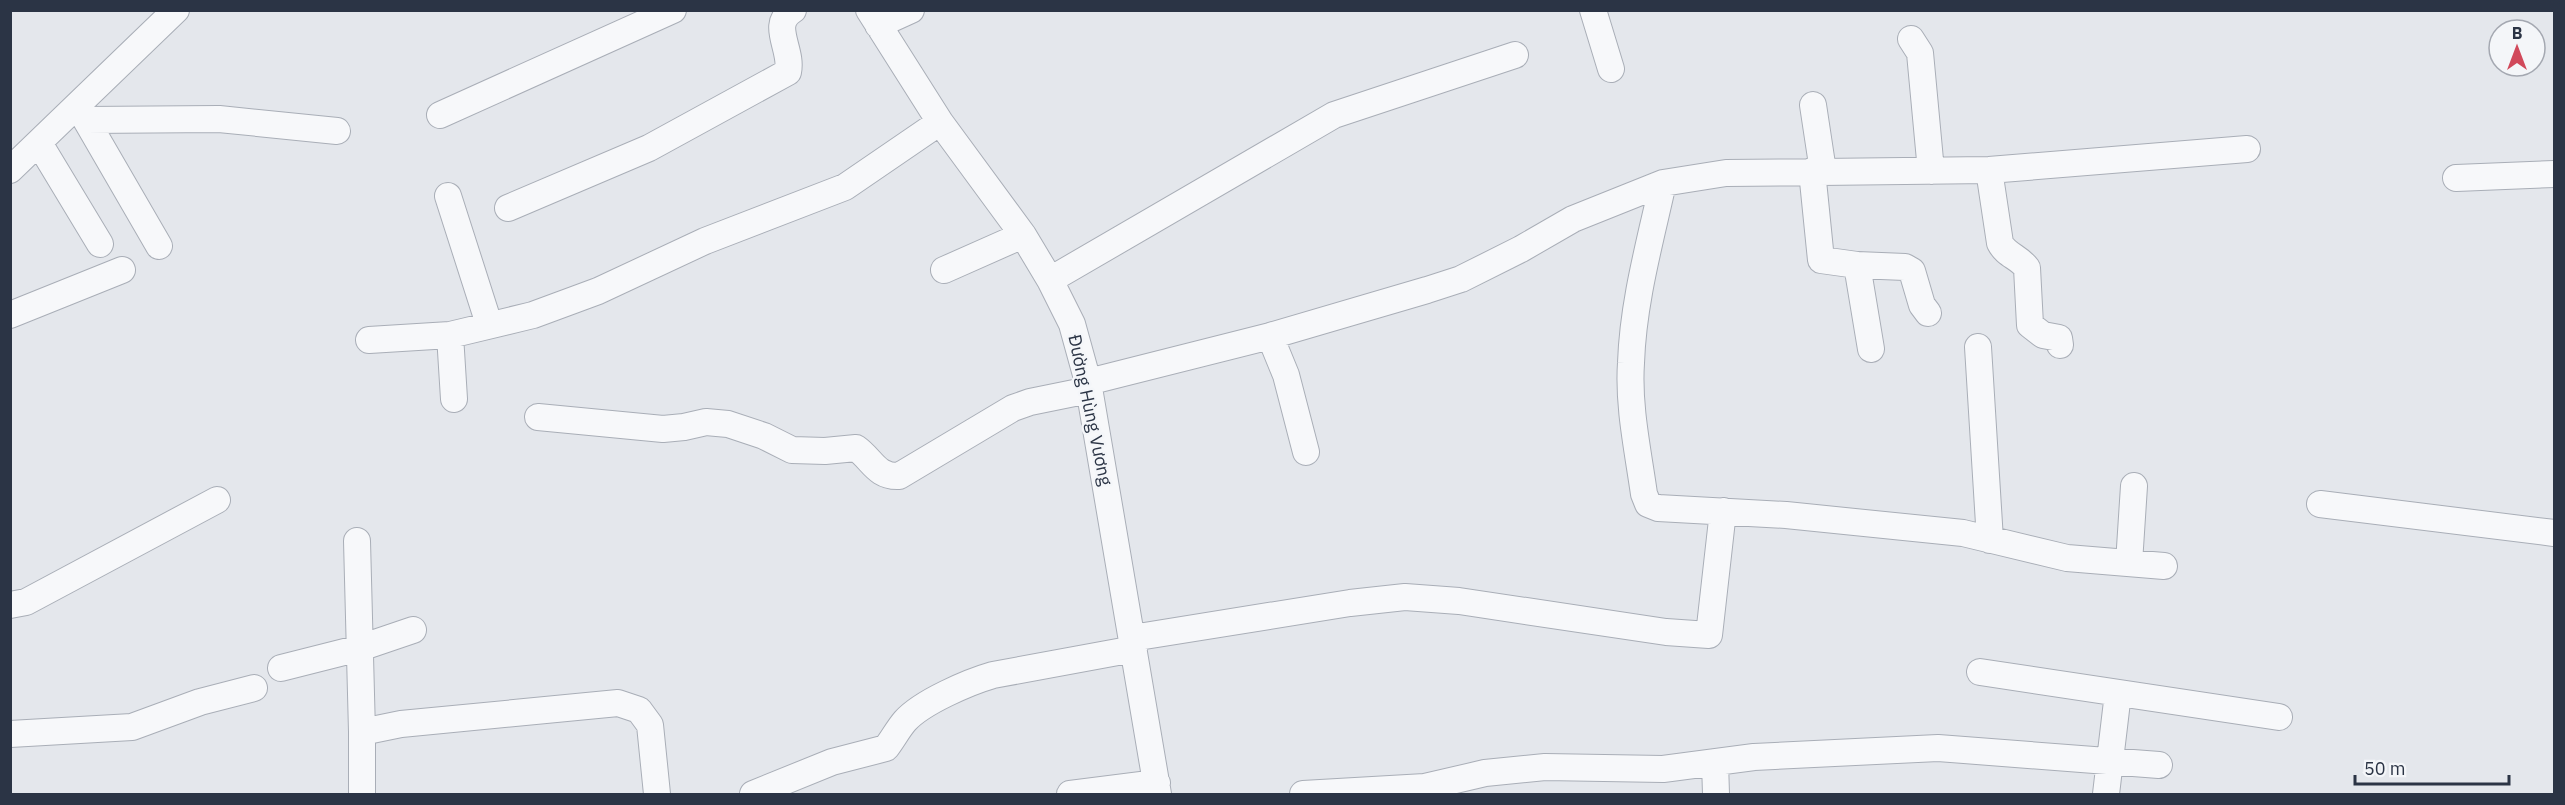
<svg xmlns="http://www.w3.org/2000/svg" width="2565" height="805" viewBox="0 0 2565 805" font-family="'IBM Plex Sans',sans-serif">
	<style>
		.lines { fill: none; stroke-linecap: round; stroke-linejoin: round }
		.minor-casing { stroke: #a9aeb7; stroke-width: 28 }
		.minor { stroke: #f7f8fa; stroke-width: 26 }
		.labels { text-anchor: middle; stroke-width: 5; stroke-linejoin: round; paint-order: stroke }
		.street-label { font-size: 18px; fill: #2b3445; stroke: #f4f6f9 }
	</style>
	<rect width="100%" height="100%" fill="#e4e7ec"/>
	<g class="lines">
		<!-- minor casing -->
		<g class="minor-casing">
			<path id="minor" d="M869 10 940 122 1023 235 1050 280 1072 324 1088 382 1158 794
				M1593 10 1611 69
				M878 25 911 10
				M1911 39 1920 53 1931 171
				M1813 105 1823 171
				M79 108 159 246
				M440 115 673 10
				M86 120 219 119 337 131
				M39 143 100 244
				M10 170 176 10
				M1989 170 2000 243C2006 255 2019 257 2027 268L2030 325 2043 335 2059 338 2060 345
				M1812 171 1821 260 1857 265 1871 349
				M2456 178 2554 174
				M1663 183C1650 242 1633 302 1631 363 1628 406 1638 451 1644 494L1648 504 1658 508 1786 515 1963 533 2067 558 2164 566
				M448 196 489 324
				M508 208 649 148 788 72C793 49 769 25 793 10
				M1857 265 1905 267 1912 271 1922 305 1928 313
				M944 270 1023 235
				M1050 280 1334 115 1515 55
				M10 315 122 270
				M450 335 454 399
				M1270 336 1286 375 1306 452
				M369 340 450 335 533 315 598 291 705 241 845 187 940 122
				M1978 347 1990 540
				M1088 382 1270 336 1427 290 1461 279 1521 249 1573 219 1663 183 1726 173 1989 170 2247 149
				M538 417 663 429 684 427 706 422 728 424 764 436 792 450 825 451 856 448C872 459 876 477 899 476L1013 408 1030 402 1089 390
				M2320 504 2554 533
				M357 541 362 732
				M2129 563 2134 486
				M10 605 26 602 217 500
				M1132 638 1350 603 1405 597 1459 601 1666 632 1709 635 1723 511
				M281 668 360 648 413 630
				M1980 672 2279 717
				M10 734 132 727 200 702 254 688
				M1715 762 1716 794
				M362 794V732L401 724 618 703 639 710 650 725 657 794
				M753 794 832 762 886 748C893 739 898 729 905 721 922 702 969 682 993 675L1134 649
				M1070 794 1157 783
				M1303 794 1425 787 1485 773 1545 767 1663 769 1754 757 1938 748 2159 765
				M2106 794 2118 693"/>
		</g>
		<!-- minor -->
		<use href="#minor" class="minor"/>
	</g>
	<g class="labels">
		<!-- street labels -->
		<g class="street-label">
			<text transform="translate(1090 410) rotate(78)" y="6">Đường Hùng Vương</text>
		</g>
	</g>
	<!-- border -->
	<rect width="2565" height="805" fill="none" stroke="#2b3445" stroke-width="24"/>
	<!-- north arrow -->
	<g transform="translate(2517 48)"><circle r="28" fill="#f4f6f9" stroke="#a4a8b1" stroke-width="1.5"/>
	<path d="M0-4.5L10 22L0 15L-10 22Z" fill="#d1495b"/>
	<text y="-9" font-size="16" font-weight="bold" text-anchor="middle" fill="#2b3445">B</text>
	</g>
	<!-- scale -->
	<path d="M2355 775v9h154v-9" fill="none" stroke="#2b3445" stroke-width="3"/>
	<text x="2364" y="775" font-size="18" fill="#2b3445" stroke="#f4f6f9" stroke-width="4.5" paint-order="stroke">50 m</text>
</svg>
